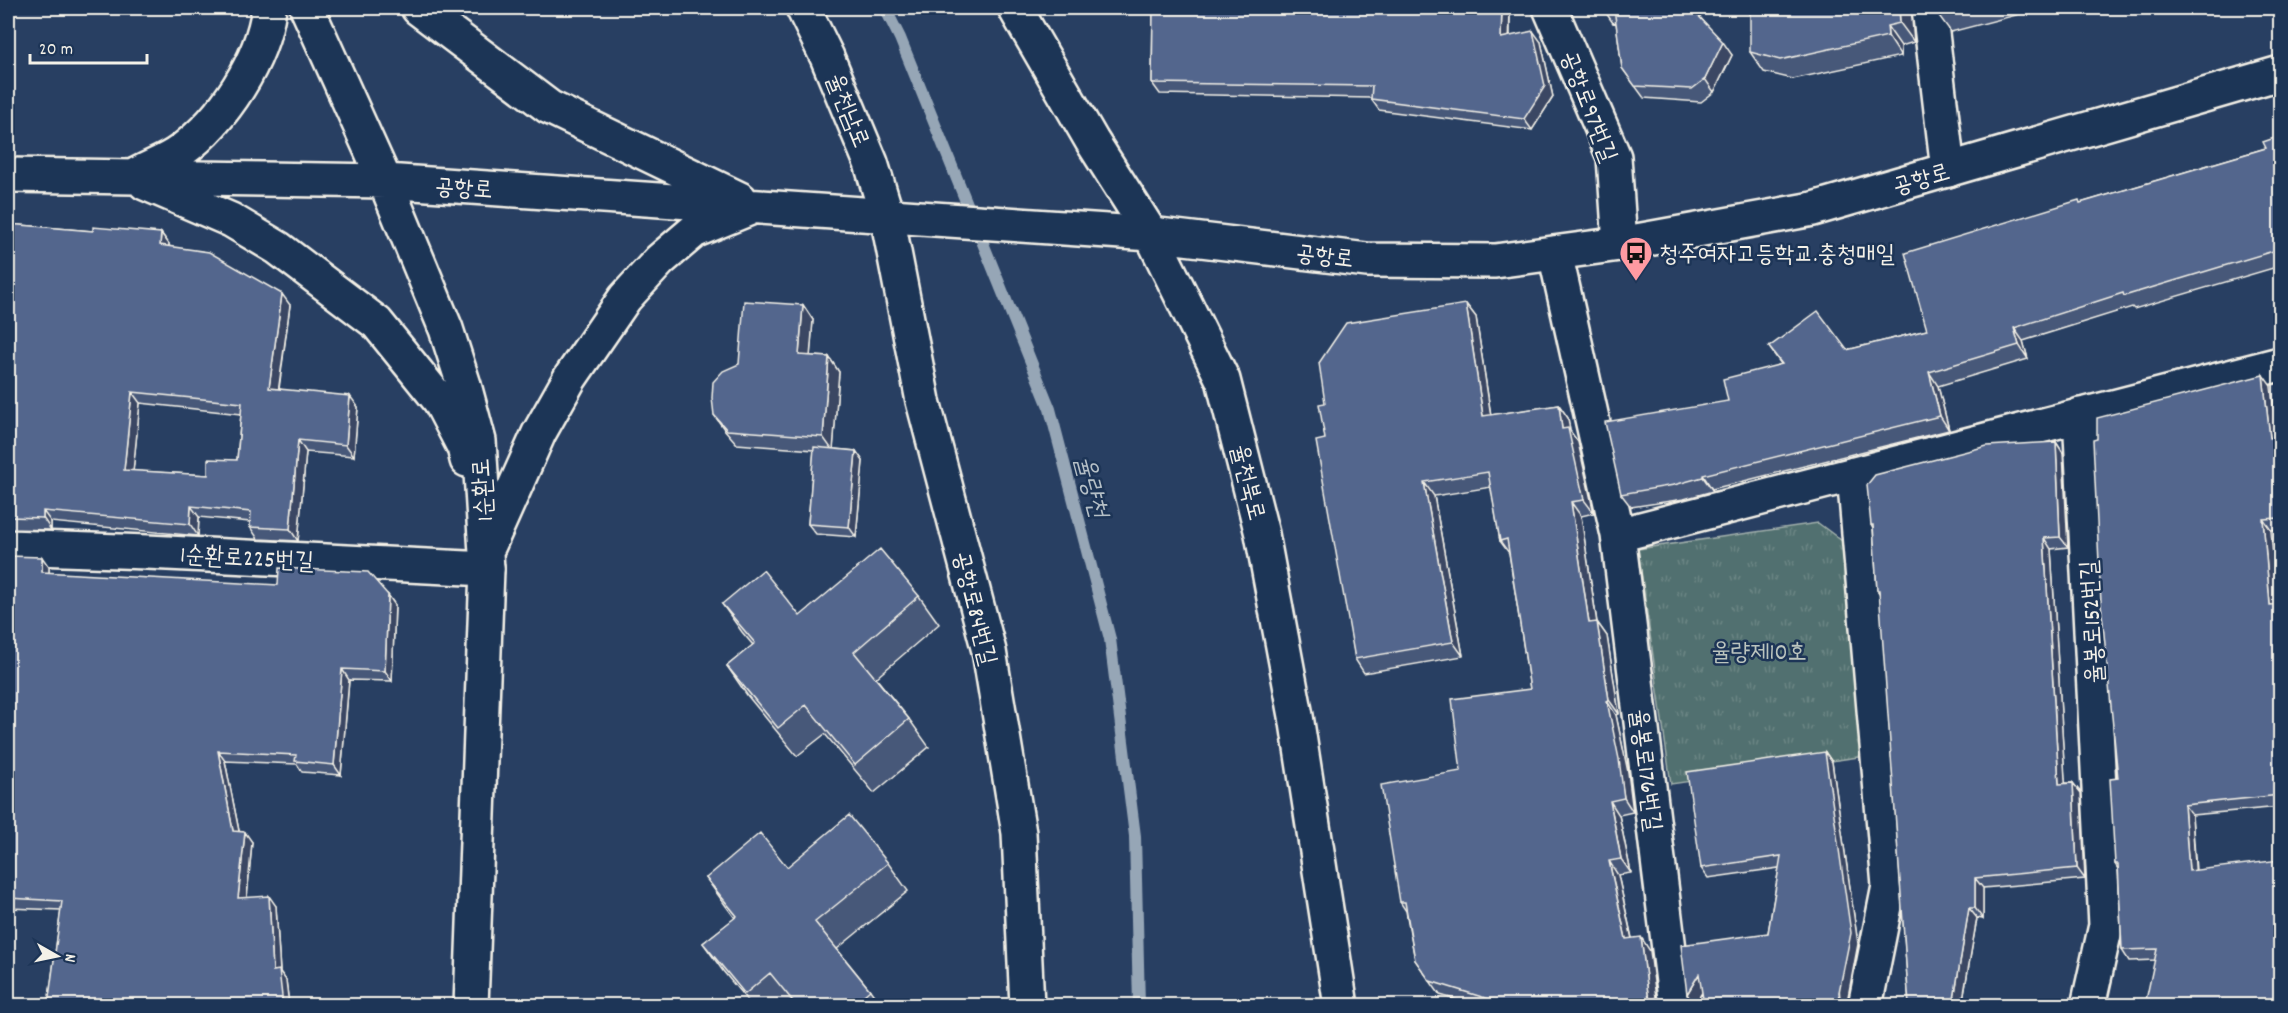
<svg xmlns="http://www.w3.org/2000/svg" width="2288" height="1013" viewBox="0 0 2288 1013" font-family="Dekko,'Poor Story',sans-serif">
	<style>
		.park { fill: url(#park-tufts); stroke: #a2b0ac; stroke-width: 1.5 }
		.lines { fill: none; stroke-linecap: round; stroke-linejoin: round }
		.stream { stroke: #96a6b6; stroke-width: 12 }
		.street-casing { stroke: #f4f1e8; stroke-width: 38 }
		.secondary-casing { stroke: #f4f1e8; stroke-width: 38 }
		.street { stroke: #1d3557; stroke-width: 33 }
		.secondary { stroke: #1d3557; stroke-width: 33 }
		.wall { fill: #475879; stroke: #f4f1e8; stroke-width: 1.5; fill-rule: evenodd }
		.shaded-wall { fill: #3a4763; stroke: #f4f1e8; stroke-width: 1.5 }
		.building { fill: #53668d; stroke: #f4f1e8; stroke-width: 1.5; fill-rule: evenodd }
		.labels { text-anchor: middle; stroke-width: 5; stroke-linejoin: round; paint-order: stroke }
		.street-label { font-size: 24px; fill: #f4f1e8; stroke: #1d3557 }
		.poi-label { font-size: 24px; fill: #f4f1e8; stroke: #1d3557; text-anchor: start }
		.park-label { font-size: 24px; fill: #bbc4be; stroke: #1d3557 }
		.water-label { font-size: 26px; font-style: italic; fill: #b5bfc6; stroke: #1d3557 }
	</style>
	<defs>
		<pattern id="park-tufts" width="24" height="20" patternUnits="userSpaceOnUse" patternTransform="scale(1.5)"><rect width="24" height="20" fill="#51706f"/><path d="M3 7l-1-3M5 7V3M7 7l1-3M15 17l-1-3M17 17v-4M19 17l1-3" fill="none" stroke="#6b8584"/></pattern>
	</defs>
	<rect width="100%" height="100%" fill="#283f62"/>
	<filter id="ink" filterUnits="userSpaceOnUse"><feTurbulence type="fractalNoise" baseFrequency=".0167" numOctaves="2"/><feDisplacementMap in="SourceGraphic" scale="12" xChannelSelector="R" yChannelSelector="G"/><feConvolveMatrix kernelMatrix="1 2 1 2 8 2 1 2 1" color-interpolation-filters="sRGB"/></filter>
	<g filter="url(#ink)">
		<!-- park -->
		<path class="park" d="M1818 523 1850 547 1879 754 1671 784 1638 549Z"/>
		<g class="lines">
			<!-- stream -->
			<path class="stream" d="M885 8 900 38 1050 409 1110 639 1135 836 1139 1006"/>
			<!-- street casing -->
			<g class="street-casing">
				<path id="street" d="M803 8 827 57 871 163 887 216 923 401 989 651 1019 833 1027 1006
					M1015 8 1092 141 1151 234
					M1550 8 1614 157 1620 244
					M1929 8 1948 170
					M1555 253 1618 535 1676 1006
					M2080 415 2106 925 2088 1006
					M1854 474 1889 886 1865 1006
					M1618 535 2280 364
					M8 547 147 552 487 569"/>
			</g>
			<!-- secondary casing -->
			<g class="secondary-casing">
				<path id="secondary" d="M307 8 385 181 446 329 464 385 479 441 487 569 471 1006
					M418 8 549 107 740 199
					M8 175 385 181 1151 234 1367 260 1495 261 1620 244 1813 209 2280 73
					M136 175C150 167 168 161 181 151 224 119 262 61 269 8
					M145 183 231 220 278 248 377 323 440 401 464 447 467 460
					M1151 234 1223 380 1262 534 1296 716 1341 1006
					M489 545 539 433 570 378 625 298 660 260 694 231 748 209"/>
			</g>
			<!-- street -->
			<use href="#street" class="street"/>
			<!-- secondary -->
			<use href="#secondary" class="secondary"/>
		</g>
		<!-- wall -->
		<path class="wall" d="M1153 8H1510V36L1541 42 1553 97 1532 130 1379 110 1371 99V98L1160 94 1152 83Z
			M1604 8H1699L1698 15 1732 55 1714 92 1701 102 1644 98 1622 68 1616 22 1613 23 1604 10Z
			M1936 8H2043L1951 32 1937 13Z
			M1910 10 1914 42 1901 46V56L1793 79 1764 72 1750 52Z
			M2280 136V266L2134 309 2132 307 2023 341 2028 359 1938 386 1949 430 1712 489 1713 491 1684 499 1631 507 1621 494 1728 401 1781 364 1769 347 1847 350 1927 330 2081 203 2266 148Z
			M8 224 93 231 161 233 169 244V246L290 305 279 389 358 407 354 456 306 452 298 541 258 539 250 527V522L199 517 198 536 51 522V530L8 529ZM140 403 241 414 237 460 208 475 133 471Z
			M1466 304 1476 317 1491 415 1559 405 1568 418 1570 431 1578 442 1594 513 1581 516 1597 622 1607 636 1619 714 1616 715 1628 772 1633 812 1619 815 1631 873 1618 875 1632 938 1650 951 1657 1005H1474L1440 995 1415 960 1406 911 1400 902 1461 771 1530 689 1509 553 1500 541 1491 487 1434 496 1463 656 1364 673 1355 659 1325 439V403Z
			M803 305 813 320 810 356 829 357 839 372 833 449 856 451 863 461 856 537 816 534 808 524 814 450 737 444 724 429 714 415 739 364Z
			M2271 386 2277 438 2280 437V529L2271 530 2277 605 2280 604V807L2192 815 2196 870 2155 960 2129 961 2122 950 2118 869 2115 864 2118 778 2097 439Z
			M2056 442 2063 453 2068 547 2051 549 2065 783H2073L2081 793 2085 879 1983 888V919L1977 918 1962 1005H1909L1880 594 1877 590 1873 529 1871 525Z
			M8 556 49 567V573L388 595 395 605 392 681 349 680 341 775 302 772 297 764 225 761 239 831 252 842 247 898 276 906 280 972 286 980 289 1005H48L61 910 8 908Z
			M919 596 939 624 876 678 909 719 929 747 874 793 825 734 797 756 747 695 727 666 753 645 742 632 722 604 800 616Z
			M1825 752 1832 762 1858 944 1847 1002V1005H1704L1702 993 1694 1005 1687 994 1768 933 1779 868 1708 878 1701 868Z
			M888 863 908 891 837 949 870 990 881 1005H793L790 1001 784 1005H751L723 971 703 943 735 918 726 906 706 878 787 867Z"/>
		<!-- shaded-wall -->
		<path class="shaded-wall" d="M1502 8H1510L1509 49 1501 38Z
			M1690 8H1699L1698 18Z
			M1899 8H1911L1914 42 1900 23Z
			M1887 26 1901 46V56L1888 36Z
			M1533 31 1541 42 1553 97 1532 130 1524 119Z
			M1723 42 1732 55 1714 92 1705 79Z
			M161 233 169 244 168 257 160 245Z
			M282 294 290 305 277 400 269 388Z
			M1466 304 1476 317 1493 430 1483 416Z
			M803 305 813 320 809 370 799 355Z
			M2014 328 2023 341 2028 359 2019 345Z
			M829 357 839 372 833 451 823 437Z
			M1929 372 1938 386 1949 430 1940 416Z
			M2263 375 2271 386 2278 449 2270 438Z
			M132 392 140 403 132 482 124 470Z
			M350 396 358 407 354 456 346 445Z
			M1559 405 1568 418 1570 431 1578 442 1594 513 1584 500 1562 429Z
			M298 440 306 452 298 541 290 529Z
			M2056 442 2063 453 2068 547 2060 537Z
			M856 451 863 461 856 537 849 527Z
			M1703 475 1712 489 1713 491 1703 477Z
			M1424 482 1434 496 1463 656 1453 642Z
			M1571 502 1581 516 1599 637 1589 623Z
			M191 506 199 517 198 536 190 524Z
			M43 511 51 522V530L43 518Z
			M2263 519 2271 530 2278 616 2270 605Z
			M2044 538 2051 549 2066 795 2059 784Z
			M42 557 49 567V583L42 572Z
			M388 595 395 605 392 681 385 671Z
			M1597 622 1607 636 1619 714 1609 700Z
			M342 669 349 680 341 775 334 765Z
			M1607 701 1616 715 1628 772 1633 812 1624 798Z
			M218 751 225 761 241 841 233 831Z
			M1825 752 1832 762 1858 944 1847 1002V1005H1843L1840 1001Z
			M2073 783 2081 793 2085 879 2077 868Z
			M1610 801 1619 815 1631 873 1621 859Z
			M2184 805 2192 815 2196 882 2189 871Z
			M245 832 252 842 246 908 238 898Z
			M1609 861 1618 875 1635 953 1626 939Z
			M1975 878 1983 888V919L1975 908Z
			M269 896 276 906 280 972 286 980 289 1005H283L273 971Z
			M1969 908 1977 918 1962 1005H1953Z
			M1641 937 1650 951 1657 1005H1653L1648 994Z
			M1699 974 1707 985 1694 1005 1687 994Z"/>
		<!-- building -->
		<path class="building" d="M1153 8H1502L1501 38 1533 31 1545 86 1524 119 1371 99 1372 86 1152 83Z
			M1614 8H1691L1723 42 1705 79 1692 89 1635 86 1622 68Z
			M1750 8H1899L1900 23 1887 26 1888 36 1780 60 1750 52Z
			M1936 8H1957L1937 13Z
			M2280 136V249L2124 296 2123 293 2014 328 2019 345 1929 372 1940 416 1703 475V477L1674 485 1621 494 1605 422 1728 401 1723 379 1782 364 1769 347 1818 311 1847 350 1927 330 1905 253 2079 200 2080 203 2266 148 2263 142Z
			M8 224 93 231V227L161 233 160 245 209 252 282 294 269 388 350 396 346 445 298 440 290 529 250 527 251 512 191 506 190 524 43 511V518L8 517ZM132 392 242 403 237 460 208 459V475L124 470Z
			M744 301 803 305 799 355 829 357 823 437 727 430 714 415 712 398 713 382 723 371 739 364Z
			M1466 304 1483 416 1559 405 1562 429 1568 428 1584 500 1571 502 1589 623 1597 622 1609 700 1607 701 1619 759 1624 798 1610 801 1621 859 1609 861 1626 939 1641 937 1648 994 1651 1003 1654 1005H1508L1430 981 1415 960 1405 902H1400L1381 785 1461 771 1452 699 1530 689 1507 539 1500 541 1488 472 1424 482 1453 642 1355 659 1316 441 1325 439 1319 404 1325 403 1319 363 1346 323Z
			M2263 375 2270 438 2280 437V518L2263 519 2270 605 2280 604V795L2184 805 2189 871 2280 860V1005H2145L2157 949 2122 950 2118 864H2115L2110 779 2118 778 2101 603 2093 440 2097 439V418Z
			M2056 442 2060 537 2044 538 2059 784 2073 783 2077 868 1975 878V908H1969L1953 1005H1909L1879 590H1877L1873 525H1871L1867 485 1875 475 1987 446Z
			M814 447 856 451 849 527 808 524Z
			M880 549 919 596 854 652 909 719 855 765 806 705 778 728 727 666 755 643 722 604 763 570 800 616Z
			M8 556 42 557V572L278 585 279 568 368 572 388 595 385 671 342 669 334 765 295 761 296 755 218 751 233 831 245 832 238 898 269 896 273 971 279 970 283 1005H48L62 901 8 898Z
			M1825 752 1851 933 1839 992 1840 1001 1843 1005H1704L1699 974 1687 994 1681 945 1768 933 1781 856 1701 868 1687 772Z
			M849 815 888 863 815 922 870 990 852 1005H796L770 973 745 994 703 943 737 916 706 878 760 833 787 867Z"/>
	</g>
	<!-- icons -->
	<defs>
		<g id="bus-pin" transform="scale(1.725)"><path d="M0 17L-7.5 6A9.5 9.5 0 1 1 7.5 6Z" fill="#ff9aa2" stroke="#1d3557"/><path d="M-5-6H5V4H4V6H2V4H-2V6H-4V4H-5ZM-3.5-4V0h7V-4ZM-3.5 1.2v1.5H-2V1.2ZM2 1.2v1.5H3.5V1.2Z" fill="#111"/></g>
	</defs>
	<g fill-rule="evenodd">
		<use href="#bus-pin" x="1636" y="253"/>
	</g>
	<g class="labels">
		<!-- street labels -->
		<g class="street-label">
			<text transform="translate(1590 106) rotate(69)" y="8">공항로97번길</text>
			<text transform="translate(849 110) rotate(68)" y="8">율천남로</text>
			<text transform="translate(1921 178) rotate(-16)" y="8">공항로</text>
			<text transform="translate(464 187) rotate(4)" y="8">공항로</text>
			<text transform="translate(1325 255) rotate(7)" y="8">공항로</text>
			<text transform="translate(1249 482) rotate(76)" y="8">율천북로</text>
			<text transform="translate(482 490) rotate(-94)" y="8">1순환로</text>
			<text transform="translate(247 557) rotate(3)" y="8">1순환로225번길</text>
			<text transform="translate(976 608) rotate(76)" y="8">공항로84번길</text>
			<text transform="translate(2091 622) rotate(-93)" y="8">율봉로152번길</text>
			<text transform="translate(1647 770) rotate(83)" y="8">율봉로176번길</text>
		</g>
		<!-- poi labels -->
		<g class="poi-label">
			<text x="1659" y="261">청주여자고등학교.충청매일</text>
		</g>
		<!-- park labels -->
		<g class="park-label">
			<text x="1759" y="659">율량제10호</text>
		</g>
		<!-- water labels -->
		<g class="water-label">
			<text transform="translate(1093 486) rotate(75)" y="9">율량천</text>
		</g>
	</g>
	<!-- margin -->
	<rect width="2288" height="1013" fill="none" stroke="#1d3557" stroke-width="30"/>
	<rect x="15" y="15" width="2258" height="983" fill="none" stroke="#f4f1e8" stroke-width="2" filter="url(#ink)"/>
	<!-- north arrow -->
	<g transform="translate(57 956) rotate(99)" stroke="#1d3557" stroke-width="4.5" paint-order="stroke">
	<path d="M0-4.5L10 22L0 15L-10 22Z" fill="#f4f1e8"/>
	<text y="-9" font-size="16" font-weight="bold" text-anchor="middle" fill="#f4f1e8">N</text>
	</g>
	<!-- scale -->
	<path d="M30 54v9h117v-9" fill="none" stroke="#f4f1e8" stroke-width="3"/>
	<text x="39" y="54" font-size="18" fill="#f4f1e8" stroke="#1d3557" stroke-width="4.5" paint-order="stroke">20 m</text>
</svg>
